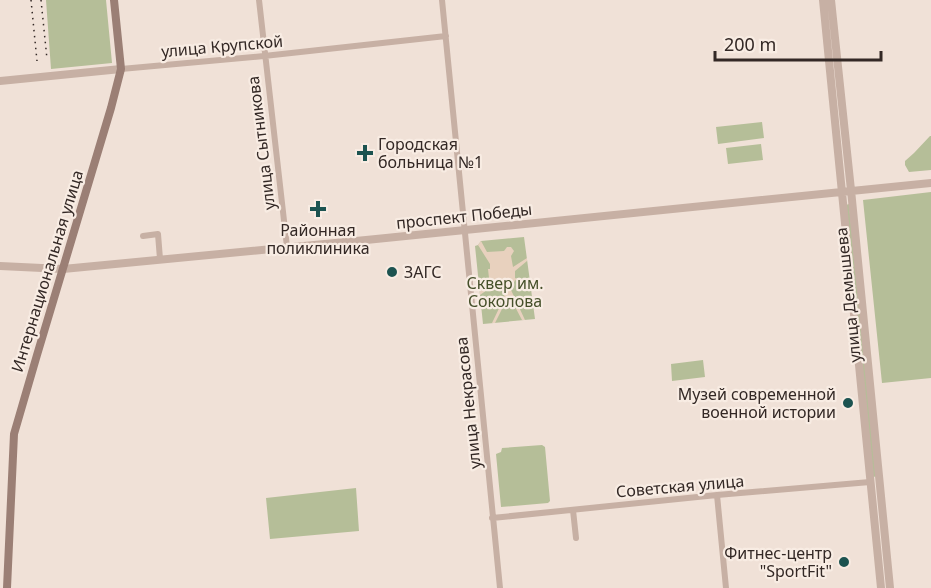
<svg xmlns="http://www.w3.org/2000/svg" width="931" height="588" viewBox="0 0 931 588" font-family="'Noto Sans',sans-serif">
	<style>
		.green { fill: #b5be98 }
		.plaza { fill: #e8d1be }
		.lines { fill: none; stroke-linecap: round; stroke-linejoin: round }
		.minor { stroke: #c7b0a4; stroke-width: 6 }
		.tertiary { stroke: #c7b0a4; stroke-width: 8 }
		.secondary { stroke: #9b7f75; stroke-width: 8 }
		.rail { stroke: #332825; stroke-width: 1.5; stroke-dasharray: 1.5 4.5; stroke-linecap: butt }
		.poi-dot { fill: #1c5350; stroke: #f8ece3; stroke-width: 2 }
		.labels { text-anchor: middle; stroke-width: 4.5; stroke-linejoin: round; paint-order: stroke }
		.street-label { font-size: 16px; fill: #332825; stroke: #f8ece3 }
		.poi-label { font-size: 16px; fill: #332825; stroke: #f8ece3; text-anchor: start }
		.park-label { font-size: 16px; fill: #46502a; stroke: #f8ece3 }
	</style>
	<rect width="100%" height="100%" fill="#f0e1d7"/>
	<!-- green -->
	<path class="green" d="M46 0H106L112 63 51 69Z
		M762 122 764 138 718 144 716 127Z
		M930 136H931V170L909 172 905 165V161L914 153Z
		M761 144 763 160 728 164 726 148Z
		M931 192V378L882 383 863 200Z
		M849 204 876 476 874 477H873L846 205Z
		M524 237 535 319 483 324 475 246 478 245 481 241Z
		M703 360 705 377 672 381 671 364Z
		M542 445 545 447 550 501 548 503 501 507 496 454 501 452 502 448Z
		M356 488 359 531 270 539 266 498Z"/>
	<!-- plaza -->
	<path class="plaza" d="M481 241 487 252 504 251 507 247H511L514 251 511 256 513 267 527 258V261L515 271V278L530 284V286L515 280 511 290 525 320H522L512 301H506L495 323H492L504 298 505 290 497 283 480 295V289L491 283V278H489L488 269H490V264L478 245Z"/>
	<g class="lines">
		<!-- minor -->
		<path class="minor" d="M259 0 287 247
			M442 0 500 588
			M121 69 264 56 446 36
			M143 236 158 234 160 259
			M717 495 726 588
			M573 510 576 538
			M492 518 717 495 870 482"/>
		<!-- tertiary -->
		<path class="tertiary" d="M823 0 881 588
			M831 0 851 190 890 588
			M0 81 121 69
			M0 266 63 269 366 240 931 183"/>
		<!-- secondary -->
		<path class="secondary" d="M7 588 14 434 37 355 111 108 121 69 114 0"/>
		<!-- rail -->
		<path class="rail" d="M31 0 37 61
			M41 0 47 59"/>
	</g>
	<!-- markers -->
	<g class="poi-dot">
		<path d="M362 144h6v6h6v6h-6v6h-6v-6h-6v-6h6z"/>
		<path d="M315 200h6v6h6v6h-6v6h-6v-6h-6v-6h6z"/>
		<circle cx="392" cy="272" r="6"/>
		<circle cx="848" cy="403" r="6"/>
		<circle cx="844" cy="562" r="6"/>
	</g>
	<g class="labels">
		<!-- street labels -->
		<g class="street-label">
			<text transform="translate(222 46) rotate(-5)" y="6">улица Крупской</text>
			<text transform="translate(261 143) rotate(-97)" y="6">улица Сытникова</text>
			<text transform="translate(464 216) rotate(-6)" y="6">проспект Победы</text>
			<text transform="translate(47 271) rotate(-73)" y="6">Интернациональная улица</text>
			<text transform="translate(848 295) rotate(-96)" y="6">улица Демышева</text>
			<text transform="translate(468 403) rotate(-96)" y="6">улица Некрасова</text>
			<text transform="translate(680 486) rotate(-5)" y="6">Советская улица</text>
		</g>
		<!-- poi labels -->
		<g class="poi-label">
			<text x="378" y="150">Городская<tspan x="378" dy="18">больница №1</tspan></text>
			<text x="318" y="236" text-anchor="middle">Районная<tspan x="318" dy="18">поликлиника</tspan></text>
			<text x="404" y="278">ЗАГС</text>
			<text x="836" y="400" text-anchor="end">Музей современной<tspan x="836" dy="18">военной истории</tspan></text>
			<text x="832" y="559" text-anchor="end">Фитнес-центр<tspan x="832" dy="18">"SportFit"</tspan></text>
		</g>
		<!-- park labels -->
		<g class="park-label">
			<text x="505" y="289">Сквер им.<tspan x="505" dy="18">Соколова</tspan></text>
		</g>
	</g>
	<!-- scale -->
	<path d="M715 51v9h166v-9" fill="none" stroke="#332825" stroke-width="3"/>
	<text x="724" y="51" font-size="18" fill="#332825" stroke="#f8ece3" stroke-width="4.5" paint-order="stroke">200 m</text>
</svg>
